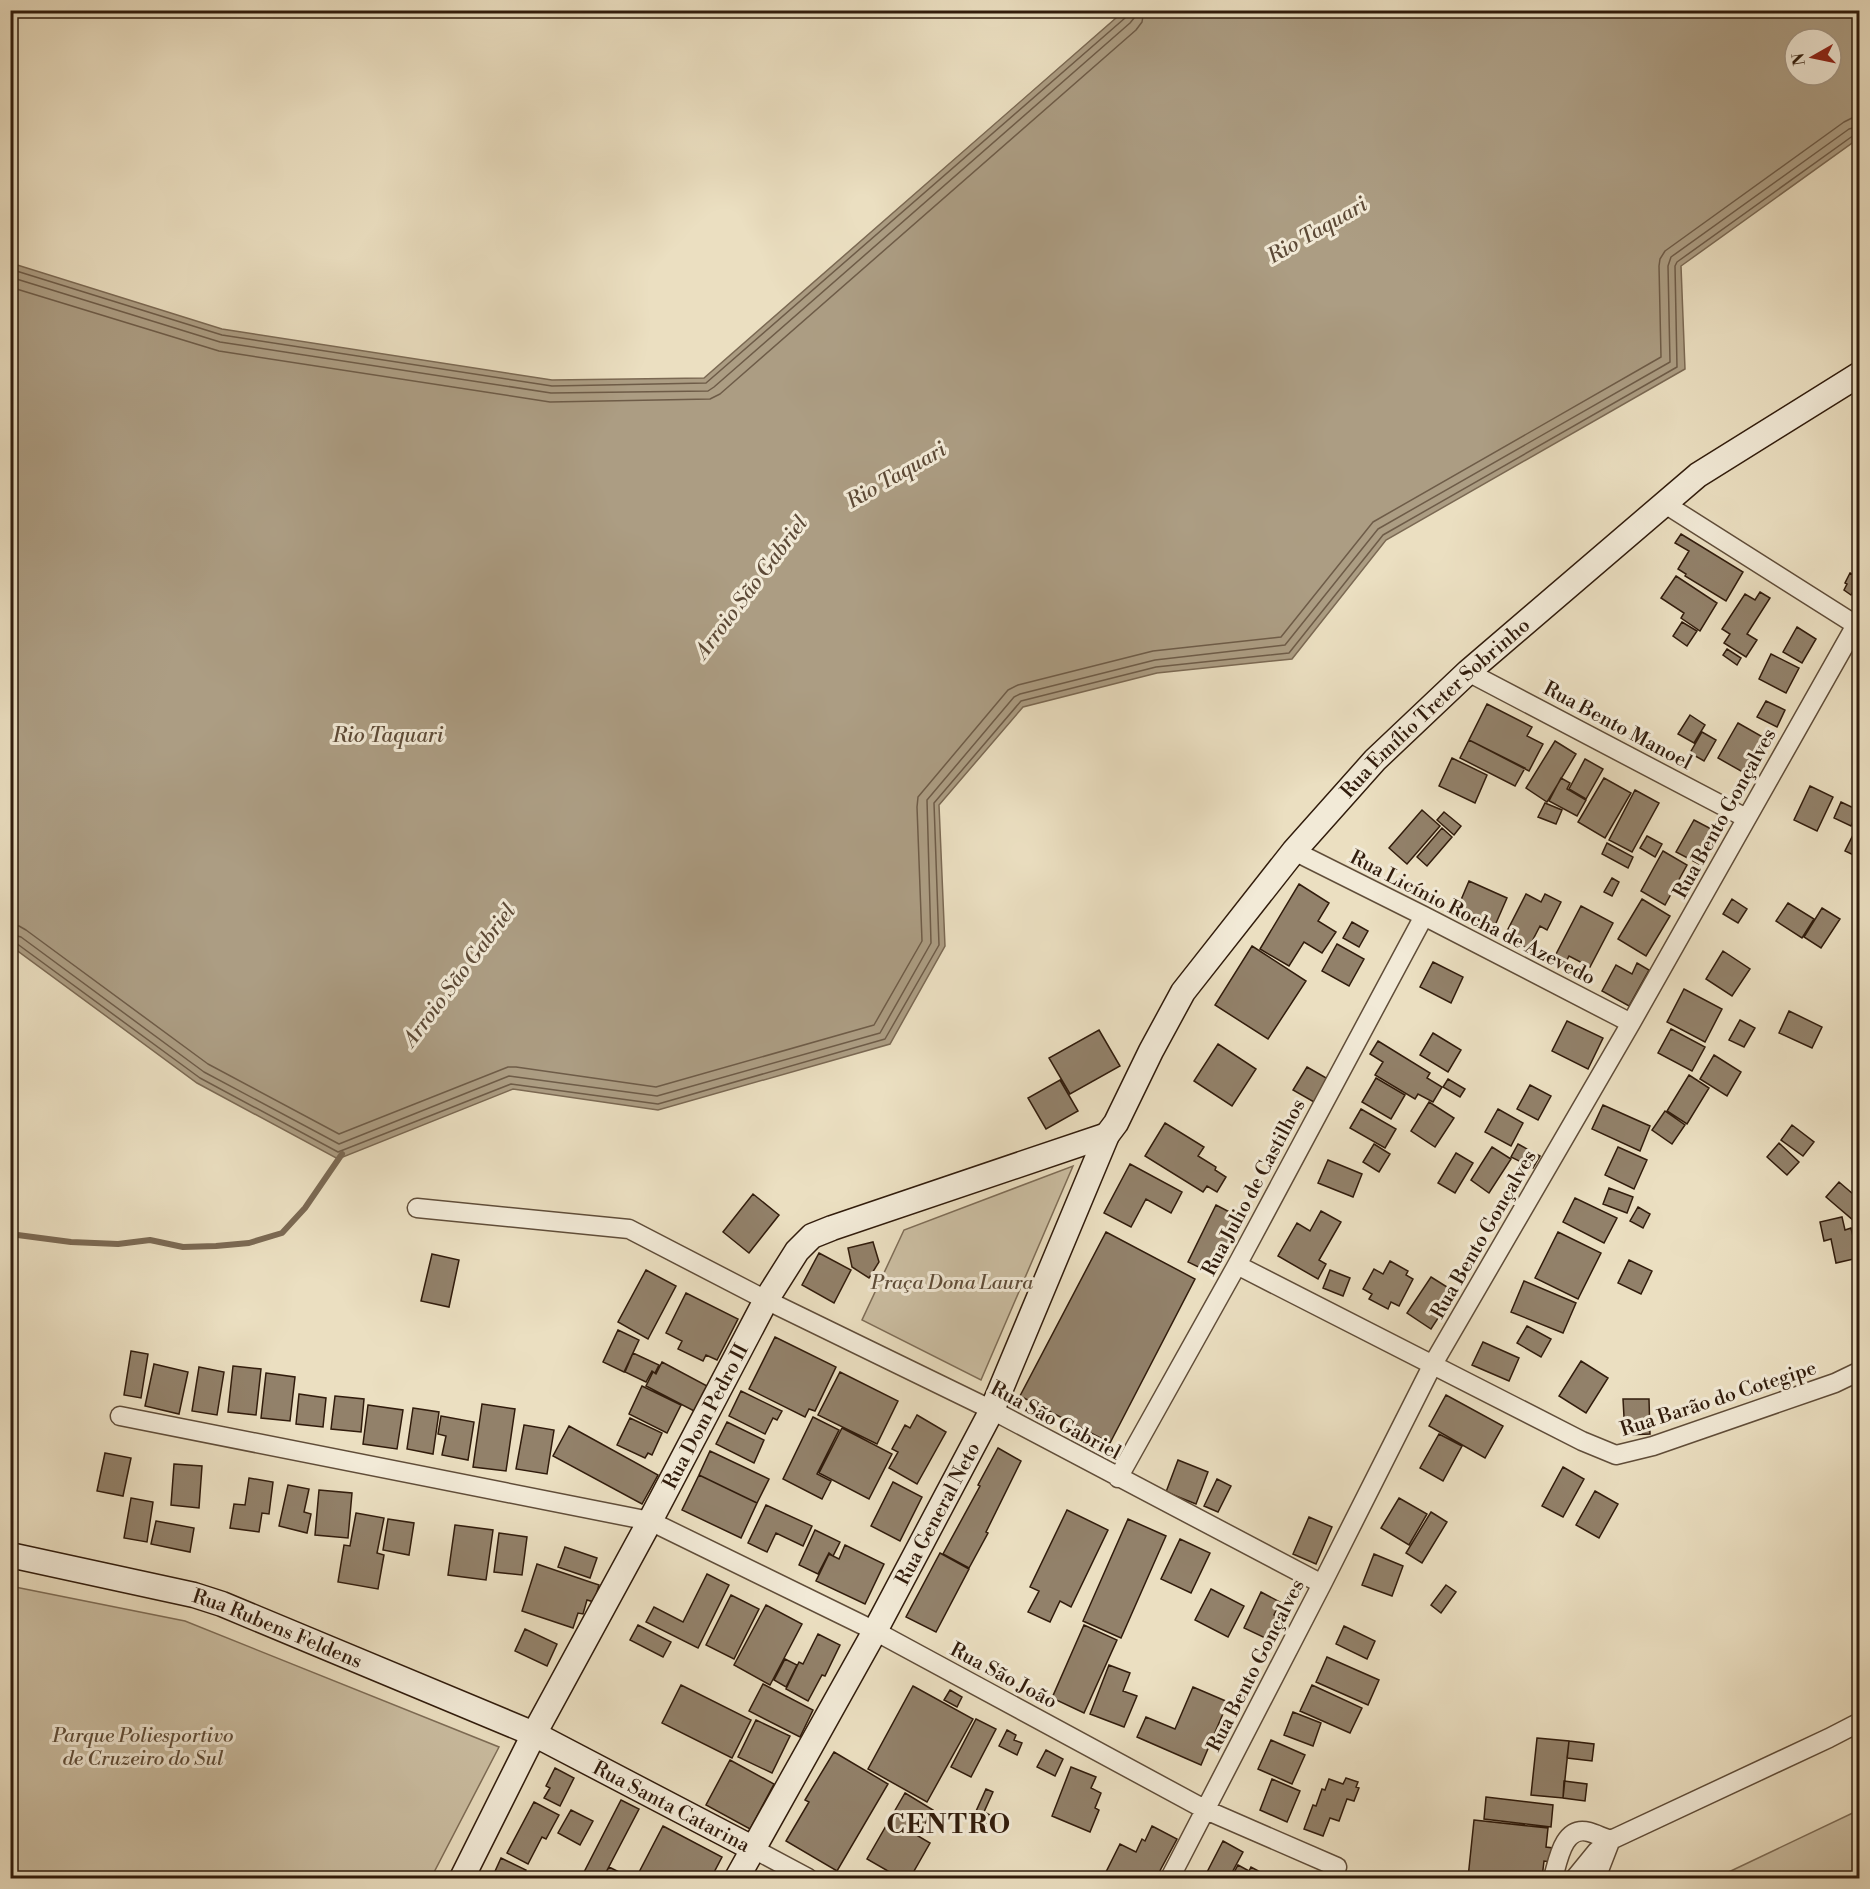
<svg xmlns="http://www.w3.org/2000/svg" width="1870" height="1889" viewBox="0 0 1870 1889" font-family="'Libre Bodoni',serif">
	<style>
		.green { fill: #cbbea2; stroke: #7e6d57; stroke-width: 1.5 }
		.water { fill: #ac9d83; stroke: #7b6953; stroke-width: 1.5; fill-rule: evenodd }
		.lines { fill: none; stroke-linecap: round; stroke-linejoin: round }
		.shore { stroke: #6e5c48; stroke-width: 1.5 }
		.stream { stroke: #7b6953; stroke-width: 6 }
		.building { fill: #92816a; stroke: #311c0c; stroke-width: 1.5 }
		.street-casing { stroke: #604d39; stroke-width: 21 }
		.secondary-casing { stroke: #311c0c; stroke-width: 27 }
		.street { stroke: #f2ead7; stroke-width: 18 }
		.secondary { stroke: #f2ead7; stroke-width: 24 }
		.labels { text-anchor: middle; stroke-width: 6; stroke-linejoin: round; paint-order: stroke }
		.street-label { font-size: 20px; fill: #311c0c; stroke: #f2ead7 }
		.park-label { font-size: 20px; font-style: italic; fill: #5f4d39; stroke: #f2ead7 }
		.water-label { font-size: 21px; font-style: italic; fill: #5c4936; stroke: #f2ead7 }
		.district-label { font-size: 26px; font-weight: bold; letter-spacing: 1.5px; fill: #311c0c; stroke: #f2ead7 }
	</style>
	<rect width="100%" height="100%" fill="#ebdfc1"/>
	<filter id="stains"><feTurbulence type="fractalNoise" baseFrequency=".00333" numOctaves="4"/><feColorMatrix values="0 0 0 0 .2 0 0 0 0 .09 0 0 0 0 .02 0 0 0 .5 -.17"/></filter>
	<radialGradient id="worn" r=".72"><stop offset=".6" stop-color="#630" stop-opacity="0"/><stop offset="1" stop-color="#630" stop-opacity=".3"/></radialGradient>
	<!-- green -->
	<path class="green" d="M1073 1166 981 1380 862 1320 904 1230Z
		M10 1586 185 1621 499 1747 431 1878H11Z
		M1859 1810V1878H1716Z"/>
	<!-- water -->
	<path class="water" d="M1124 11H1859V138L1681 266 1685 369 1386 540 1292 659 1157 673 1023 707 939 805 945 946 890 1044 658 1110 513 1089 338 1159 197 1083 11 946V263L222 329 552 380 704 378ZM1795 39H1831V75H1795Z"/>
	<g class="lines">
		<!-- shore -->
		<path class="shore" d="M10 269 222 335 552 386 706 383 1125 18 1128 10
			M10 277 220 342 551 393 708 391 714 387 1130 23 1134 18 1135 10
			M10 287 219 351 550 402 710 399 720 394 1136 30 1142 22 1144 10
			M10 925 19 926 26 930 208 1064 339 1134 508 1067H516L656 1087 874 1025 922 941 917 807 918 797 1008 690 1018 685 1153 651 1281 637 1373 522 1661 357 1659 266 1660 259 1665 251 1844 122 1852 118 1860 117
			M10 934 21 937 204 1072 339 1144 509 1076 657 1096 880 1033 931 943 927 800 1014 697 1020 694 1155 660 1285 645 1378 529 1670 362 1668 266 1671 257 1849 129 1860 126
			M10 942 16 943 200 1078 338 1152 511 1084 658 1104 885 1039 939 945 934 803 1021 701 1156 667 1289 653 1383 535 1677 367 1675 266 1677 262 1854 135 1860 134"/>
		<!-- stream -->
		<path class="stream" d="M10 1234 71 1242 118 1244 150 1240 183 1247 216 1246 249 1243 282 1233 305 1208 342 1154"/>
	</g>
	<!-- building -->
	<path class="building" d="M1681 534 1743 572 1726 601 1685 576 1686 574 1678 569 1689 551 1675 543Z
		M1850 573 1860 579 1851 595 1844 590 1847 584 1845 583Z
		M1676 576 1717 603 1700 631 1681 618 1684 613 1661 598Z
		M1760 592 1770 598 1747 634 1757 640 1746 657 1724 643 1730 634 1722 629 1745 594 1755 600Z
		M1682 622 1697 631 1687 646 1673 636Z
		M1797 627 1816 639 1802 663 1783 652Z
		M1727 649 1741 658 1737 665 1723 655Z
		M1771 654 1799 668 1786 693 1759 679Z
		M1766 701 1785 710 1777 727 1757 717Z
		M1487 704 1532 727 1527 736 1543 744 1529 771 1469 740Z
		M1690 715 1705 725 1694 743 1678 734Z
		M1738 723 1768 740 1748 775 1718 758Z
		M1702 732 1716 740 1704 761 1690 753Z
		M1469 740 1525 768 1515 786 1460 758Z
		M1555 741 1576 754 1547 802 1526 788Z
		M1452 758 1487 775 1475 803 1439 786Z
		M1585 759 1603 769 1586 799 1569 789Z
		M1561 778 1570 783 1567 789 1586 800 1577 816 1549 801Z
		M1604 778 1631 793 1605 838 1578 822Z
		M1810 786 1833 797 1817 831 1794 820Z
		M1635 790 1659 803 1632 852 1609 840Z
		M1841 802 1858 810 1851 826 1834 818Z
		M1545 803 1562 810 1556 824 1538 817Z
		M1422 810 1440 826 1407 864 1389 848Z
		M1444 812 1461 826 1454 835 1437 820Z
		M1694 820 1717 832 1699 864 1676 852Z
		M1858 825 1860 826V858L1845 851Z
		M1442 828 1452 837 1427 866 1417 857Z
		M1647 836 1662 844 1655 857 1640 848Z
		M1607 843 1633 857 1628 868 1602 854Z
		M1663 851 1687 865 1665 905 1641 891Z
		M1612 878 1619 882 1612 896 1604 892Z
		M1469 881 1507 898 1493 930 1455 914Z
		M1299 884 1329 903 1318 921 1336 932 1322 953 1304 942 1289 966 1260 949Z
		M1526 894 1541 902 1545 894 1561 902 1547 930 1540 926 1528 949 1504 937Z
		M1642 899 1670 916 1646 956 1618 939Z
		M1732 899 1747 909 1738 923 1723 914Z
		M1788 903 1814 919 1802 938 1776 921Z
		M1581 906 1613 923 1590 967 1569 956 1565 964 1554 958Z
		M1822 908 1840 919 1821 948 1804 937Z
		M1352 922 1368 931 1359 947 1343 938Z
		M1337 944 1364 959 1349 986 1322 971Z
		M1252 946 1306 981 1268 1039 1215 1005Z
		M1723 951 1750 969 1732 996 1706 979Z
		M1433 962 1463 977 1451 1003 1420 987Z
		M1637 963 1649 970 1629 1006 1602 991 1616 965 1632 974Z
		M1684 989 1722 1009 1705 1042 1667 1022Z
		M1789 1011 1822 1027 1812 1048 1779 1033Z
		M1740 1020 1755 1028 1744 1047 1729 1040Z
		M1567 1021 1603 1038 1588 1069 1552 1051Z
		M1671 1029 1705 1047 1692 1071 1658 1053Z
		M1099 1030 1120 1066 1070 1094 1049 1058Z
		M1433 1033 1461 1050 1448 1072 1420 1055Z
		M1378 1041 1430 1073 1427 1078 1442 1087 1433 1102 1418 1094 1415 1099 1375 1075 1383 1062 1370 1054Z
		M1218 1044 1256 1069 1232 1106 1194 1081Z
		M1714 1055 1741 1072 1727 1096 1700 1079Z
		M1307 1067 1328 1079 1314 1102 1293 1090Z
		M1689 1075 1709 1088 1687 1124 1667 1111Z
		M1376 1078 1405 1095 1391 1119 1362 1102Z
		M1448 1079 1465 1089 1460 1097 1443 1087Z
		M1060 1080 1078 1111 1046 1129 1028 1098Z
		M1530 1085 1551 1096 1538 1120 1517 1109Z
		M1429 1102 1454 1118 1435 1147 1411 1131Z
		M1603 1105 1650 1126 1640 1151 1592 1129Z
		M1361 1109 1396 1129 1385 1148 1350 1128Z
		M1498 1109 1523 1123 1511 1146 1485 1132Z
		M1665 1111 1685 1125 1672 1144 1652 1130Z
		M1165 1123 1204 1147 1198 1156 1216 1167 1215 1170 1226 1177 1217 1192 1207 1186 1203 1192 1145 1156Z
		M1792 1125 1814 1142 1803 1156 1781 1140Z
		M1779 1143 1799 1162 1787 1175 1767 1157Z
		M1374 1144 1390 1154 1379 1172 1363 1162Z
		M1518 1144 1540 1156 1533 1168 1511 1157Z
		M1492 1147 1511 1159 1489 1193 1471 1180Z
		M1618 1147 1647 1160 1634 1189 1605 1175Z
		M1456 1153 1473 1163 1455 1193 1438 1183Z
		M1328 1160 1362 1174 1353 1197 1318 1183Z
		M1130 1164 1182 1192 1171 1213 1146 1199 1131 1227 1104 1213Z
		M1839 1182 1860 1200V1226L1826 1197Z
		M1609 1188 1633 1197 1627 1213 1603 1204Z
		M753 1194 779 1215 749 1253 723 1232Z
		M1575 1198 1617 1218 1604 1243 1563 1222Z
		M1216 1205 1243 1219 1215 1275 1188 1262Z
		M1638 1207 1650 1214 1643 1228 1630 1221Z
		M1321 1211 1341 1222 1319 1260 1326 1264 1318 1279 1278 1256 1297 1223 1310 1231Z
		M1842 1217 1845 1230 1851 1228 1858 1258 1836 1263 1831 1239 1824 1241 1820 1222Z
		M1106 1232 1195 1279 1110 1443 1020 1396Z
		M1558 1232 1601 1253 1578 1299 1535 1278Z
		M873 1242 879 1262 869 1278 852 1267 848 1248Z
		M819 1253 851 1270 834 1303 802 1285Z
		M432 1254 459 1260 449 1307 421 1301Z
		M1629 1260 1652 1271 1641 1294 1618 1283Z
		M1390 1261 1408 1271 1406 1275 1413 1279 1399 1306 1391 1302 1388 1309 1369 1299 1372 1294 1363 1289 1374 1269 1383 1274Z
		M646 1270 676 1286 648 1339 618 1322Z
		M1330 1270 1350 1278 1343 1296 1323 1288Z
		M1431 1277 1455 1292 1431 1329 1407 1313Z
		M1524 1281 1576 1303 1563 1333 1511 1312Z
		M686 1293 738 1319 717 1360 706 1355 703 1361 678 1349 682 1341 666 1333Z
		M1527 1326 1551 1339 1541 1357 1517 1343Z
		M618 1330 639 1340 624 1372 603 1362Z
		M775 1337 836 1367 815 1411 809 1409 805 1417 749 1389Z
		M1483 1342 1519 1358 1509 1381 1472 1365Z
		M131 1351 148 1354 141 1398 124 1395Z
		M633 1353 659 1365 655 1373 652 1371 646 1382 625 1372Z
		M1581 1361 1608 1378 1586 1413 1559 1396Z
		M662 1362 709 1387 696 1412 646 1386 653 1372 656 1374Z
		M154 1364 188 1372 179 1414 145 1406Z
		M233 1366 261 1369 256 1415 228 1412Z
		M199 1367 224 1372 217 1415 192 1411Z
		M840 1372 898 1401 877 1444 818 1415Z
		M266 1373 295 1377 290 1421 261 1418Z
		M642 1386 681 1405 667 1433 629 1414Z
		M741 1391 782 1411 777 1420 773 1418 765 1434 729 1416Z
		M299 1394 326 1398 323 1427 296 1424Z
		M1446 1395 1503 1426 1485 1458 1429 1426Z
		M335 1396 364 1399 361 1432 331 1429Z
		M1623 1399H1649L1650 1434 1625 1435Z
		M482 1404 515 1409 506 1471 473 1467Z
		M368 1405 403 1410 397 1449 363 1444Z
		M413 1408 439 1412 433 1454 407 1449Z
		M917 1415 946 1432 917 1484 889 1468 898 1452 892 1449 905 1425 910 1428Z
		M441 1416 474 1422 468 1460 442 1455 446 1436 438 1434Z
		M813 1417 839 1430 817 1474 831 1481 822 1499 783 1479Z
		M630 1418 662 1433 652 1455 648 1453 645 1458 617 1445Z
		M727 1422 764 1440 754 1463 716 1444Z
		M524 1425 554 1430 547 1474 516 1469Z
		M569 1426 658 1475 642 1504 553 1456Z
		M842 1428 892 1454 869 1499 819 1473Z
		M1439 1434 1462 1446 1443 1481 1420 1468Z
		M998 1448 1021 1461 986 1532 988 1533 969 1568 943 1554 980 1486 978 1485Z
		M710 1451 769 1479 757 1503 699 1475Z
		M105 1453 131 1458 123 1496 97 1491Z
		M1178 1460 1208 1472 1196 1504 1166 1492Z
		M174 1464 202 1466 199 1508 171 1505Z
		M1563 1467 1584 1479 1563 1517 1542 1506Z
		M699 1475 757 1503 741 1538 682 1510Z
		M249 1478 273 1482 269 1514 262 1513 259 1532 230 1528 234 1504 245 1505Z
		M1217 1479 1231 1486 1218 1512 1204 1506Z
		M893 1482 922 1497 900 1541 871 1526Z
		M288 1485 309 1489 304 1512 311 1514 307 1533 279 1526Z
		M319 1490 352 1493 348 1538 315 1535Z
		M1595 1491 1618 1504 1599 1538 1576 1525Z
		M131 1498 153 1502 147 1542 124 1538Z
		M1399 1498 1427 1514 1409 1545 1381 1528Z
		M766 1505 812 1526 803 1546 776 1533 767 1552 748 1543Z
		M1067 1510 1108 1530 1071 1607 1060 1601 1050 1622 1028 1612 1039 1591 1030 1587Z
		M1431 1512 1447 1522 1422 1563 1406 1553Z
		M356 1513 384 1518 377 1553 384 1555 378 1589 338 1582 344 1545 350 1546Z
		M1309 1517 1332 1527 1316 1564 1293 1554Z
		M388 1519 414 1523 409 1555 383 1550Z
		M1128 1519 1166 1536 1121 1638 1083 1621Z
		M156 1521 194 1528 190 1552 151 1544Z
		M455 1525 493 1530 486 1580 448 1575Z
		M815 1530 840 1542 833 1556 829 1553 818 1574 799 1565Z
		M499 1533 527 1537 522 1575 494 1572Z
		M1180 1539 1210 1553 1191 1593 1161 1579Z
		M845 1545 884 1564 865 1604 816 1581 829 1554 839 1559Z
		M565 1547 597 1558 590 1578 558 1567Z
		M940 1553 969 1569 936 1632 906 1617Z
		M1374 1554 1403 1566 1392 1596 1362 1585Z
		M537 1564 599 1585 594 1602 587 1600 583 1614 578 1613 573 1628 522 1611Z
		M707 1574 729 1585 698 1648 646 1622 654 1607 683 1622Z
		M1446 1585 1456 1592 1441 1613 1431 1605Z
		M1211 1589 1244 1606 1228 1637 1195 1620Z
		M1261 1592 1280 1602 1274 1615 1284 1620 1274 1642 1244 1628Z
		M731 1595 759 1609 734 1659 706 1645Z
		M766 1605 802 1624 770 1685 734 1665Z
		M638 1625 671 1642 663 1657 630 1640Z
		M1084 1625 1117 1640 1084 1713 1052 1698Z
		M1344 1626 1375 1641 1367 1659 1336 1644Z
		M525 1629 557 1644 547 1666 515 1651Z
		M818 1634 840 1645 825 1676 822 1675 808 1701 786 1689 799 1662 803 1664Z
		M1327 1657 1379 1680 1368 1705 1316 1682Z
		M785 1659 797 1665 786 1687 774 1680Z
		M1109 1665 1130 1673 1123 1691 1137 1696 1124 1727 1090 1714Z
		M763 1684 813 1710 800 1737 749 1711Z
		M681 1685 751 1720 732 1758 662 1723Z
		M1312 1685 1362 1708 1350 1733 1300 1711Z
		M913 1686 973 1719 927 1802 868 1769Z
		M1193 1687 1228 1702 1201 1765 1137 1737 1146 1717 1175 1729Z
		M950 1690 962 1697 957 1707 944 1700Z
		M1293 1712 1321 1723 1313 1746 1284 1735Z
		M976 1719 996 1729 971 1777 951 1767Z
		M756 1720 790 1736 772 1773 738 1757Z
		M1007 1730 1016 1735 1014 1740 1022 1743 1017 1755 999 1746Z
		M1537 1738 1569 1741 1563 1798 1531 1795Z
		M1271 1740 1305 1755 1292 1784 1258 1769Z
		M1569 1741 1594 1744 1592 1761 1567 1758Z
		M1046 1750 1063 1759 1055 1776 1037 1767Z
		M834 1752 888 1784 837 1871 786 1841 809 1802 805 1800Z
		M730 1760 774 1784 750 1829 706 1805Z
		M1071 1767 1096 1777 1091 1788 1101 1793 1095 1808 1099 1810 1090 1832 1052 1816Z
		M555 1768 574 1778 560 1806 544 1798 550 1788 546 1786Z
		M1346 1778 1358 1782 1356 1787 1359 1788 1354 1801 1347 1799 1339 1821 1330 1818 1323 1836 1304 1829 1313 1805 1316 1806 1322 1789 1325 1790 1329 1779 1343 1784Z
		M1272 1779 1300 1791 1287 1822 1260 1810Z
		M1564 1781 1587 1784 1585 1801 1563 1798Z
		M986 1789 993 1792 984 1812 994 1817 990 1826 973 1818Z
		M905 1793 933 1810 918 1836 930 1843 910 1878H893L895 1875 867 1859Z
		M1486 1797 1553 1805 1551 1827 1484 1819Z
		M621 1800 639 1809 603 1878H581Z
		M534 1802 559 1815 546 1839 542 1837 528 1864 507 1853Z
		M571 1810 593 1821 580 1845 558 1833Z
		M1474 1820 1548 1828 1546 1847 1553 1848 1551 1862 1544 1861 1542 1878H1468Z
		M663 1826 722 1857 711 1878H636Z
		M1152 1826 1177 1839 1156 1878H1119L1106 1872 1120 1844 1136 1852 1142 1839 1145 1841Z
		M1223 1841 1243 1852 1229 1878H1204Z
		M501 1858 526 1870 522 1878H492Z
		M1238 1865 1249 1871 1251 1867 1268 1876 1267 1878H1231Z
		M609 1867 631 1878H603Z"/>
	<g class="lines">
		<!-- street casing -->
		<g class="street-casing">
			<path id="street" d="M1468 672 1746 818
				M1294 851 1424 916 1631 1023
				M417 1208 629 1229 766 1300 992 1410 1322 1584
				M1237 1265 1582 1441 1616 1455 1653 1446 1835 1383 1860 1371
				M120 1416 650 1521 875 1631 1206 1810 1337 1867
				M1118 1478 1237 1265 1424 916
				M752 1848 808 1878
				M1170 1878 1322 1584 1433 1364 1631 1023 1856 625 1665 504
				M1553 1878C1558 1861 1563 1825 1589 1832 1596 1834 1604 1838 1611 1840
				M1575 1878 1597 1851 1611 1840 1829 1738 1860 1722
				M1596 1878 1610 1842"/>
		</g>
		<!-- secondary casing -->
		<g class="secondary-casing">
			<g id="secondary">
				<path id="s1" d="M10 1555 194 1595 222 1604 534 1734 752 1848"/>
				<path id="s2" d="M462 1878 534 1734 650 1521 766 1300 797 1251 812 1236 832 1228 1107 1135"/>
				<path id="s3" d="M737 1878 875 1631 992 1410 1107 1135 1116 1123 1151 1051 1183 992 1294 851 1375 760 1468 672 1698 475 1860 374"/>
			</g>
		</g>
		<!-- street -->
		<use href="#street" class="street"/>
		<!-- secondary -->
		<use href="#secondary" class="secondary"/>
	</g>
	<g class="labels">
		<!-- street labels -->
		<g class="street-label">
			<text dy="7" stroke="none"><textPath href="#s3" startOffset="1374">Rua Emílio Treter Sobrinho</textPath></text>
			<text transform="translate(1618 725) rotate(28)" y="7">Rua Bento Manoel</text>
			<text transform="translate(1724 813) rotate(-61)" y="7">Rua Bento Gonçalves</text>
			<text transform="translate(1473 917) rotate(27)" y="7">Rua Licínio Rocha de Azevedo</text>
			<text transform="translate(1253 1187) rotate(-62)" y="7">Rua Julio de Castilhos</text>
			<text transform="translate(1483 1234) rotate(-60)" y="7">Rua Bento Gonçalves</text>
			<text transform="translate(1718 1398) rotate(-18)" y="7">Rua Barão do Cotegipe</text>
			<text dy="7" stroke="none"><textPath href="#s2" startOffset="522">Rua Dom Pedro II</textPath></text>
			<text transform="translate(1056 1420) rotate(28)" y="7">Rua São Gabriel</text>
			<text dy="7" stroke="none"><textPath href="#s3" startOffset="416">Rua General Neto</textPath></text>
			<text dy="7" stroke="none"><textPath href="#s1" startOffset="278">Rua Rubens Feldens</textPath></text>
			<text transform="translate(1255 1665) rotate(-63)" y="7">Rua Bento Gonçalves</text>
			<text transform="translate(1004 1675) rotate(28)" y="7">Rua São João</text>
			<text dy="7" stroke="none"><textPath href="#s1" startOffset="711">Rua Santa Catarina</textPath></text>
		</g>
		<!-- park labels -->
		<g class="park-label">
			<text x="952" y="1289">Praça Dona Laura</text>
			<text x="143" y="1742">Parque Poliesportivo<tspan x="143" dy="23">de Cruzeiro do Sul</tspan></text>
		</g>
		<!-- water labels -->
		<g class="water-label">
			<text transform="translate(1317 230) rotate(-30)" y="7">Rio Taquari</text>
			<text transform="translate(896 475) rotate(-30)" y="7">Rio Taquari</text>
			<text transform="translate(751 587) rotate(-53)" y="7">Arroio São Gabriel</text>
			<text x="388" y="742">Rio Taquari</text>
			<text transform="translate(459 975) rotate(-53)" y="7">Arroio São Gabriel</text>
		</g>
		<!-- district labels -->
		<g class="district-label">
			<text x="949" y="1833">CENTRO</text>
		</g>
	</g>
	<!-- margin -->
	<rect width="1870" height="1889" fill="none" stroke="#ebdfc1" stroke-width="36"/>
	<rect x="12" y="12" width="1846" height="1865" fill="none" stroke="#311c0c" stroke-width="3"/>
	<rect x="18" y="18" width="1834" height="1853" fill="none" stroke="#311c0c" stroke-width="1.5"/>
	<!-- north arrow -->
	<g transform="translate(1813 57) rotate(261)"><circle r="28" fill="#f2ead7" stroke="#a59886" stroke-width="1.5"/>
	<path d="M0-4.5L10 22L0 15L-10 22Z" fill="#8f2418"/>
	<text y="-9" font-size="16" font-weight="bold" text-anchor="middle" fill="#311c0c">N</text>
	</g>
	<rect width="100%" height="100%" filter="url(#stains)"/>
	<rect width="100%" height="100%" fill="url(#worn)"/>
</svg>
